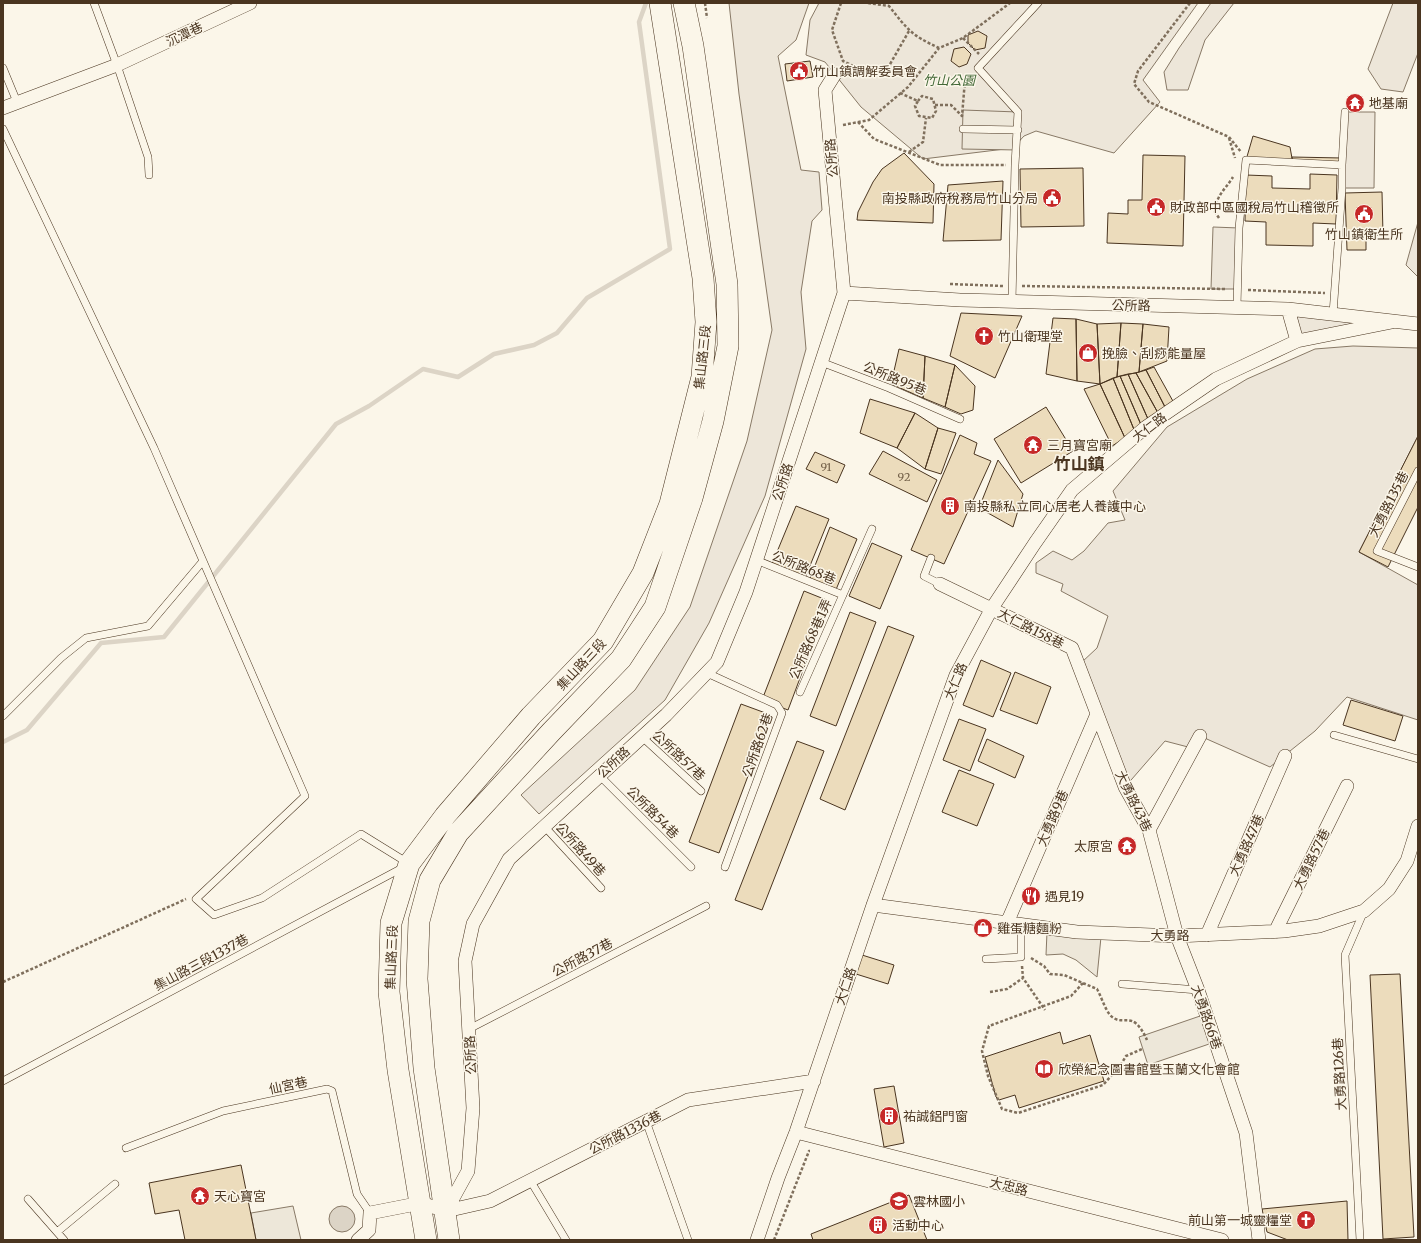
<svg xmlns="http://www.w3.org/2000/svg" width="1421" height="1243" viewBox="0 0 1421 1243" font-family="Merriweather,'Noto Sans TC',serif">
	<style>
		.green { fill: #ede6d9; stroke: #887966 }
		.parking { fill: #ede7d9; stroke: #887966 }
		.water { fill: #dcd4c6; stroke: #887966 }
		.lines { fill: none; stroke-linecap: round; stroke-linejoin: round }
		.stream { stroke: #dcd4c6; stroke-width: 4.5 }
		.building { fill: #ecdcbc; stroke: #4a3520 }
		.service-casing { stroke: #4a3520; stroke-width: 8 }
		.minor-casing { stroke: #4a3520; stroke-width: 14 }
		.primary-casing { stroke: #4a3520; stroke-width: 22 }
		.path { stroke: #7f6f5c; stroke-width: 2.5; stroke-dasharray: 3 2; stroke-linecap: butt }
		.service { stroke: #fbf6e9; stroke-width: 7 }
		.minor { stroke: #fbf6e9; stroke-width: 13 }
		.primary { stroke: #fbf6e9; stroke-width: 21 }
		.labels { text-anchor: middle; stroke-width: 3; stroke-linejoin: round; paint-order: stroke }
		.number-label { font-size: 11px; fill: #725f47 }
		.street-label { font-size: 13px; fill: #4a3520; stroke: #fbf6e9 }
		.poi-label { font-size: 13px; fill: #4a3520; stroke: #fbf6e9; text-anchor: start }
		.park-label { font-size: 13px; font-style: italic; fill: #436837; stroke: #fbf6e9 }
		.district-label { font-size: 17px; font-weight: bold; fill: #4a3520; stroke: #fbf6e9 }
	</style>
	<rect width="100%" height="100%" fill="#fbf6e9"/>
	<!-- green -->
	<path class="green" d="M729 3H809L796 40 778 56 801 170 819 172 822 210 812 221 801 292 806 349 765 496 709 623 665 700 539 814 521 795 635 690 690 607 747 441 772 330 739 94Z
		M819 3H1198L1143 80 1160 102 1114 153 1036 131 1024 136 1013 148 923 159 861 107 825 62 806 55 810 20Z
		M1211 3H1234L1205 40 1188 90H1167L1164 72 1179 48Z
		M1393 3H1418V53L1403 92 1381 89 1368 69Z
		M1345 112H1375L1374 188H1342Z
		M1418 222V277L1406 265Z
		M1213 227 1239 228 1237 289H1211Z
		M1288 309 1375 319 1297 341Z
		M1353 346 1418 348V436L1359 552 1418 585V720L1347 697 1315 731 1270 767 1200 736 1188 747 1165 741 1125 787 1082 662 1097 648 1108 616 1061 591 1063 584 1036 573V563L1053 551 1072 560 1084 551 1108 523 1125 520 1113 491 1167 427 1247 379 1315 349Z"/>
	<!-- parking -->
	<path class="parking" d="M963 110 1018 112 1017 150 962 149Z
		M1047 932 1101 937 1097 977 1076 960 1063 954 1046 955Z
		M1203 1015 1212 1043 1148 1065 1139 1037Z
		M293 1206 301 1240H256L251 1213Z"/>
	<!-- water -->
	<path class="water" d="M329 1219a13 13 0 1 1 26 0a13 13 0 1 1-26 0Z"/>
	<g class="lines">
		<!-- stream -->
		<path class="stream" d="M3 742 27 730 101 643 164 637 336 424 369 406 423 369 458 377 494 354 534 345 557 333 587 298 670 249 639 22 646 3"/>
	</g>
	<!-- building -->
	<path class="building" d="M978 31 987 36 985 48 975 50 968 43V35Z
		M964 47 971 54 967 64 959 67 951 61 954 49Z
		M810 61 813 77 787 81 785 64Z
		M1253 136 1290 147 1293 164 1246 160Z
		M904 153 934 184 933 223 857 220 858 212 873 182 882 169Z
		M1143 155 1185 156 1183 246 1107 243 1108 213 1128 214V200H1142Z
		M1292 157 1342 158V165L1293 164Z
		M1083 168 1084 226 1021 227 1020 169Z
		M1310 174 1337 175 1336 224 1313 223V246L1266 245V222L1245 221 1246 175 1272 176V188L1310 189Z
		M1003 181 1001 240 943 241 948 185Z
		M1382 192 1383 235 1366 236V250H1347L1345 193Z
		M961 313 1022 316 995 378 950 356Z
		M1053 318 1076 319 1077 381 1046 374Z
		M1076 319 1097 324 1100 384 1077 381Z
		M1121 323 1117 377 1100 384 1097 324Z
		M1121 323 1143 324 1139 372 1117 377Z
		M1143 324 1169 327 1167 361 1139 372Z
		M899 349 925 356 923 398 891 384Z
		M925 356 955 365 945 407 923 398Z
		M955 365 975 386 973 410 961 414 945 407Z
		M1154 367 1174 403 1165 407 1146 370Z
		M1146 370 1165 407 1158 413 1136 373Z
		M1136 373 1158 413 1148 419 1128 374Z
		M1128 374 1148 419 1142 427 1120 376Z
		M1120 376 1142 427 1135 432 1113 378Z
		M1113 378 1135 432 1125 438 1100 384Z
		M1100 384 1125 438 1112 446 1084 389Z
		M870 399 915 413 897 448 860 433Z
		M1046 407 1073 451 1021 483 994 439Z
		M915 413 938 428 925 469 897 448Z
		M938 428 956 433 941 474 925 469Z
		M960 435 977 443 974 454 991 461 944 564 911 550Z
		M1418 436V507L1388 567 1359 552Z
		M883 451 937 480 927 502 869 474Z
		M815 452 845 465 837 483 806 469Z
		M998 460 1023 494 1013 527 979 508Z
		M796 506 829 519 805 578 772 564Z
		M830 527 857 539 835 592 809 581Z
		M872 543 902 556 880 609 849 596Z
		M804 591 829 601 788 710 762 700Z
		M850 612 876 622 836 726 810 716Z
		M888 626 914 636 845 810 820 799Z
		M981 660 1011 673 993 717 963 705Z
		M1015 672 1051 687 1037 724 1000 710Z
		M1351 700 1403 716 1395 741 1343 725Z
		M741 704 771 715 719 853 689 842Z
		M959 719 986 729 970 771 943 760Z
		M987 739 1024 756 1015 778 978 761Z
		M797 741 824 751 762 910 735 900Z
		M959 770 994 784 977 826 942 812Z
		M862 955 894 965 888 984 856 974Z
		M1400 974 1414 1237 1383 1239 1370 975Z
		M1060 1032 1063 1044 1090 1035 1104 1081 1019 1108 1015 1095 999 1100 996 1097 985 1057Z
		M894 1086 904 1143 884 1147 874 1089Z
		M241 1165 256 1240H185L179 1210 155 1214 149 1183Z
		M909 1195 927 1240H813L811 1234Z
		M1347 1201 1348 1240H1288L1267 1232 1262 1209Z"/>
	<g class="lines">
		<!-- service casing -->
		<g class="service-casing">
			<path id="service" d="M94 3 117 65 148 157 149 175
				M3 68 17 102
				M3 129 154 448 305 796 196 899 214 915 262 898 361 834 408 863
				M963 129 1018 130
				M1342 165 1345 112
				M1012 302 1015 165 1018 112 978 68 1038 3
				M1237 307 1239 228 1246 160 1342 165V188L1333 314
				M821 362 889 388 960 419
				M1418 471 1377 551 1418 567
				M931 558 924 576 940 584
				M756 560 843 595
				M707 673 777 705 782 713 725 867
				M800 692 872 529
				M3 716 61 658 86 638 148 626 203 561
				M1334 735 1418 759
				M641 736 701 791
				M599 775 691 867
				M544 826 601 888
				M986 959 1021 957V925
				M1122 984 1198 990
				M469 1029 706 906
				M3 1081 404 867
				M646 1121 688 1240
				M126 1148 223 1111 327 1089 332 1091 357 1194 370 1213
				M530 1180 566 1240
				M28 1199 64 1240
				M57 1232 115 1184
				M1360 1240 1345 955 1364 911"/>
		</g>
		<!-- minor casing -->
		<g class="minor-casing">
			<path id="minor" d="M3 108 117 65 250 3
				M844 293 960 300 1288 309 1418 324
				M1288 309 1297 341
				M940 584 1072 648 1125 787 1149 830 1177 936 1198 990 1246 1133 1259 1240
				M1149 830 1200 736
				M873 905 1077 932 1177 936 1284 931 1319 926 1364 911 1389 889 1407 861 1418 826
				M1007 923 1097 714
				M1275 932 1347 786
				M1207 935 1285 756
				M796 1132 1222 1240
				M446 1211 490 1201 688 1100 814 1081
				M358 1240 369 1230 370 1213 421 1203 446 1211 468 1171 473 1108 465 961 473 924 509 859 666 715 717 662 746 592 844 293 825 90 835 74
				M757 1240 778 1178 796 1132 873 905 956 675 992 608 1035 543 1072 490 1146 427 1216 379 1297 341 1392 322"/>
		</g>
		<!-- primary casing -->
		<g class="primary-casing">
			<path id="primary" d="M426 1240 398 1070 389 992 391 923 409 864 445 816 531 716 603 641 643 573 670 504 702 377 706 322 703 278 660 3
				M449 1240 424 1068 417 979 419 921 430 880 458 833 551 732 621 659 655 607 692 498 713 421 728 346 727 284 693 46 684 3"/>
		</g>
		<!-- path -->
		<path class="path" d="M705 3 707 18
			M841 3 832 30 843 61 872 75 889 66 909 31
			M868 3 889 6C908 30 911 35 939 48L963 38 1010 3
			M1190 3 1138 71 1134 84 1149 102 1229 137 1241 152
			M963 38 979 54
			M900 93 918 101 915 106 919 116 932 118 936 111 933 99 922 96 918 101
			M935 105H951L962 116 965 80
			M858 122 874 139 940 165H1006
			M843 125 869 120 908 87 939 48
			M1229 138 1235 158
			M909 152 923 142 926 118
			M1219 218 1215 212C1216 195 1225 190 1233 177
			M950 284 1003 286
			M1022 286 1227 289
			M1248 290 1325 293
			M1031 958 1044 966 1050 974 1064 975 1097 989C1101 996 1105 1009 1110 1015 1124 1029 1132 1007 1147 1040
			M1022 966 1023 978 1045 1010
			M3 982 186 899
			M1083 983 1071 996 989 1026 982 1051 988 1076 1002 1109 1018 1113 1103 1085 1120 1066 1126 1056 1142 1049
			M990 992 1007 989 1023 978
			M774 1240 809 1151H810"/>
		<!-- service -->
		<use href="#service" class="service"/>
		<!-- minor -->
		<use href="#minor" class="minor"/>
		<!-- primary -->
		<use href="#primary" class="primary"/>
	</g>
	<!-- icons -->
	<defs>
		<g id="civic-disc" transform="scale(1)"><circle r="9.5" fill="#c62828" stroke="#fbf6e9"/><path d="M-.6-6.5H3V-4.5H.6V-3L4-1V1h2V6H-6V1h2V-1L-.6-3ZM-1.2 2.5V6h2.4V2.5Z" fill="#fff"/></g>
		<g id="temple-disc" transform="scale(1)"><circle r="9.5" fill="#c62828" stroke="#fbf6e9"/><path d="M0-6L5-2H3V0L6.5 2.5H4V6H1.5V3h-3V6H-4V2.5H-6.5L-3 0V-2H-5Z" fill="#fff"/></g>
		<g id="church-disc" transform="scale(1)"><circle r="9.5" fill="#c62828" stroke="#fbf6e9"/><path d="M-1.2-6h2.4v3.5h3.3v2.4h-3.3V6h-2.4V-.1h-3.3v-2.4h3.3Z" fill="#fff"/></g>
		<g id="shop-disc" transform="scale(1)"><circle r="9.5" fill="#c62828" stroke="#fbf6e9"/><path d="M-5-2.5h2.3a2.7 3.5 0 0 1 5.4 0H5L5.5 6h-11ZM-1.5-2.5h3a1.5 2.3 0 0 0-3 0Z" fill="#fff"/></g>
		<g id="building-disc" transform="scale(1)"><circle r="9.5" fill="#c62828" stroke="#fbf6e9"/><path d="M-4-6H4V6H1V3H-1V6H-4ZM-2.5-4.3h1.7v1.8h-1.7ZM.8-4.3h1.7v1.8H.8ZM-2.5-1h1.7V.8h-1.7ZM.8-1h1.7V.8H.8Z" fill="#fff"/></g>
		<g id="restaurant-disc" transform="scale(1)"><circle r="9.5" fill="#c62828" stroke="#fbf6e9"/><path d="M-5-6h1v4h1v-4h1v4h1v-4h1v5L-1.5 .5V6h-2V.5L-5-1ZM5-6V6H3V1.5H1.5Q1.5-4 5-6Z" fill="#fff"/></g>
		<g id="library-disc" transform="scale(1)"><circle r="9.5" fill="#c62828" stroke="#fbf6e9"/><path d="M-6-4Q-3-5.5-.7-3.5V5Q-3 3-6 4ZM6-4Q3-5.5 .7-3.5V5Q3 3 6 4Z" fill="#fff"/></g>
		<g id="school-disc" transform="scale(1)"><circle r="9.5" fill="#c62828" stroke="#fbf6e9"/><path d="M0-5L7-2L0 1L-7-2ZM-4 1L0 2.5L4 1V4Q0 6-4 4Z" fill="#fff"/></g>
	</defs>
	<g fill-rule="evenodd">
		<use href="#civic-disc" x="799" y="71"/>
		<use href="#temple-disc" x="1355" y="103"/>
		<use href="#civic-disc" x="1052" y="198"/>
		<use href="#civic-disc" x="1156" y="207"/>
		<use href="#civic-disc" x="1364" y="214"/>
		<use href="#church-disc" x="984" y="336"/>
		<use href="#shop-disc" x="1088" y="353"/>
		<use href="#temple-disc" x="1033" y="445"/>
		<use href="#building-disc" x="950" y="506"/>
		<use href="#temple-disc" x="1127" y="846"/>
		<use href="#restaurant-disc" x="1031" y="896"/>
		<use href="#shop-disc" x="983" y="928"/>
		<use href="#library-disc" x="1044" y="1069"/>
		<use href="#building-disc" x="889" y="1116"/>
		<use href="#temple-disc" x="200" y="1196"/>
		<use href="#school-disc" x="899" y="1201"/>
		<use href="#church-disc" x="1306" y="1220"/>
		<use href="#building-disc" x="878" y="1225"/>
	</g>
	<g class="labels">
		<!-- number labels -->
		<g class="number-label">
			<text x="826" y="471">91</text>
			<text x="904" y="481">92</text>
		</g>
		<!-- street labels -->
		<g class="street-label">
			<text transform="translate(184 34) rotate(-25)" y="5">沉潭巷</text>
			<text transform="translate(831 158) rotate(-95)" y="5">公所路</text>
			<text transform="translate(1131 305) rotate(1)" y="5">公所路</text>
			<text transform="translate(702 357) rotate(-84)" y="5">集山路三段</text>
			<text transform="translate(895 378) rotate(22)" y="5">公所路95巷</text>
			<text transform="translate(1149 427) rotate(-37)" y="5">大仁路</text>
			<text transform="translate(782 482) rotate(-72)" y="5">公所路</text>
			<text transform="translate(1388 504) rotate(-63)" y="5">大勇路135巷</text>
			<text transform="translate(804 567) rotate(22)" y="5">公所路68巷</text>
			<text transform="translate(1031 628) rotate(27)" y="5">大仁路158巷</text>
			<text transform="translate(810 639) rotate(-66)" y="5">公所路68巷1弄</text>
			<text transform="translate(581 664) rotate(-47)" y="5">集山路三段</text>
			<text transform="translate(955 681) rotate(-67)" y="5">大仁路</text>
			<text transform="translate(757 745) rotate(-71)" y="5">公所路62巷</text>
			<text transform="translate(679 755) rotate(43)" y="5">公所路57巷</text>
			<text transform="translate(613 762) rotate(-43)" y="5">公所路</text>
			<text transform="translate(1134 801) rotate(64)" y="5">大勇路43巷</text>
			<text transform="translate(653 812) rotate(45)" y="5">公所路54巷</text>
			<text transform="translate(1052 818) rotate(-67)" y="5">大勇路9巷</text>
			<text transform="translate(1246 845) rotate(-66)" y="5">大勇路47巷</text>
			<text transform="translate(581 849) rotate(48)" y="5">公所路49巷</text>
			<text transform="translate(1311 859) rotate(-64)" y="5">大勇路57巷</text>
			<text x="1170" y="940">大勇路</text>
			<text transform="translate(391 957) rotate(-88)" y="5">集山路三段</text>
			<text transform="translate(582 957) rotate(-28)" y="5">公所路37巷</text>
			<text transform="translate(201 962) rotate(-28)" y="5">集山路三段1337巷</text>
			<text transform="translate(845 986) rotate(-71)" y="5">大仁路</text>
			<text transform="translate(1207 1017) rotate(71)" y="5">大勇路66巷</text>
			<text transform="translate(470 1055) rotate(-93)" y="5">公所路</text>
			<text transform="translate(1339 1074) rotate(-93)" y="5">大勇路126巷</text>
			<text transform="translate(288 1085) rotate(-12)" y="5">仙宮巷</text>
			<text transform="translate(625 1132) rotate(-27)" y="5">公所路1336巷</text>
			<text transform="translate(1009 1186) rotate(14)" y="5">大忠路</text>
		</g>
		<!-- poi labels -->
		<g class="poi-label">
			<text x="813" y="76">竹山鎮調解委員會</text>
			<text x="1369" y="108">地基廟</text>
			<text x="1038" y="203" text-anchor="end">南投縣政府稅務局竹山分局</text>
			<text x="1170" y="212">財政部中區國稅局竹山稽徵所</text>
			<text x="1364" y="239" text-anchor="middle">竹山鎮衛生所</text>
			<text x="998" y="341">竹山衛理堂</text>
			<text x="1102" y="358">挽臉、刮痧能量屋</text>
			<text x="1047" y="450">三月寶宮廟</text>
			<text x="964" y="511">南投縣私立同心居老人養護中心</text>
			<text x="1113" y="851" text-anchor="end">太原宮</text>
			<text x="1045" y="901">遇見19</text>
			<text x="997" y="933">雞蛋糖麵粉</text>
			<text x="1058" y="1074">欣榮紀念圖書館暨玉蘭文化會館</text>
			<text x="903" y="1121">祐誠鋁門窗</text>
			<text x="214" y="1201">天心寶宮</text>
			<text x="913" y="1206">雲林國小</text>
			<text x="1292" y="1225" text-anchor="end">前山第一城靈糧堂</text>
			<text x="892" y="1230">活動中心</text>
		</g>
		<!-- park labels -->
		<g class="park-label">
			<text x="949" y="85">竹山公園</text>
		</g>
		<!-- district labels -->
		<g class="district-label">
			<text x="1079" y="470">竹山鎮</text>
		</g>
	</g>
	<!-- border -->
	<rect width="1421" height="1243" fill="none" stroke="#4a3520" stroke-width="8"/>
</svg>
